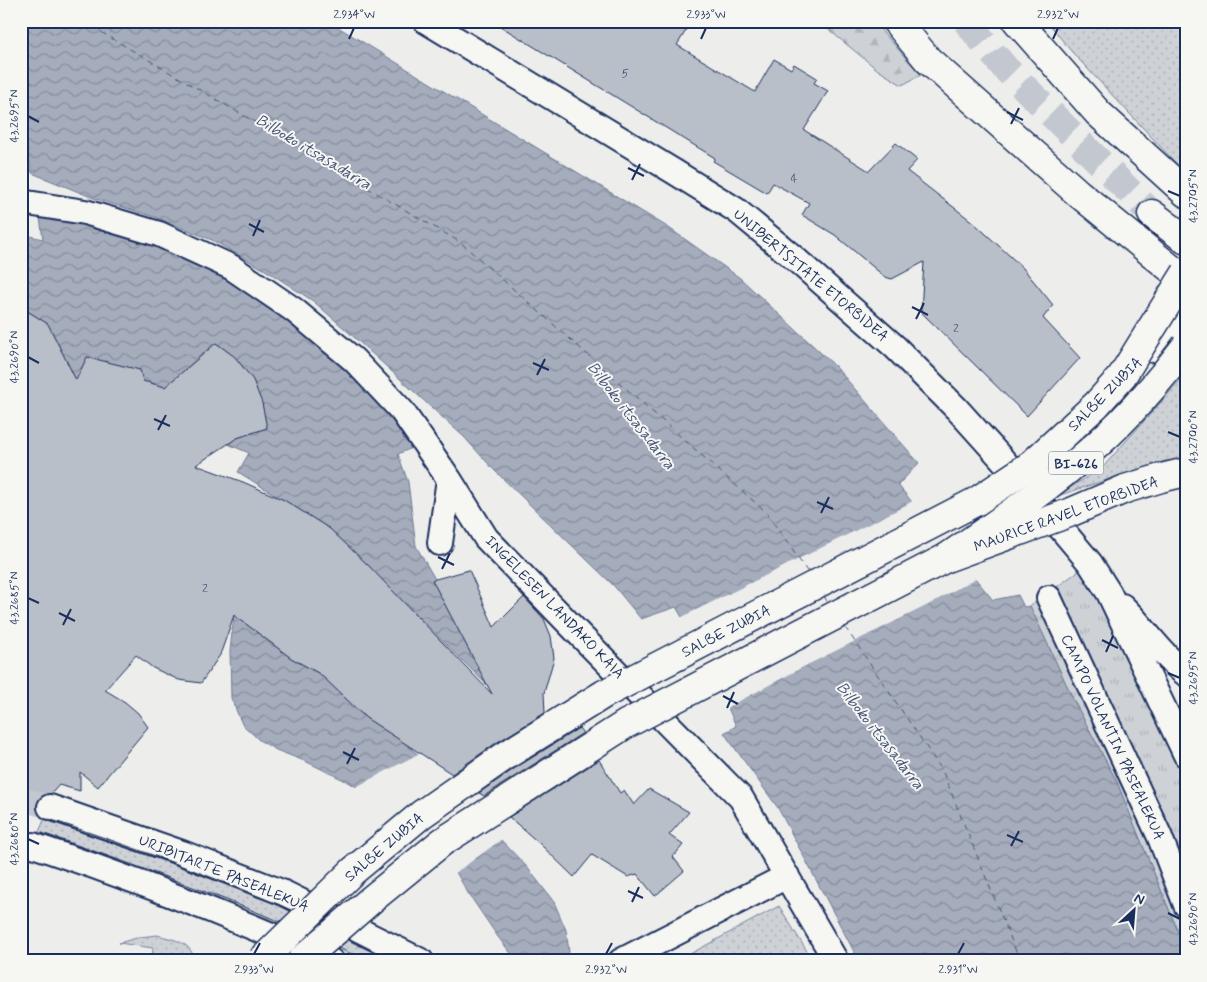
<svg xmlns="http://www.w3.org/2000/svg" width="1207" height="982" viewBox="0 0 1207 982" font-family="Mynerve,sans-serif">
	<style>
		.grass { fill: url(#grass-dots); stroke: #74809a }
		.forest { fill: url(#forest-firs); stroke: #74809a }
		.park { fill: url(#park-tufts); stroke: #74809a }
		.water { fill: url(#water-waves); stroke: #6e7a96 }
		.pier { fill: #edeeec }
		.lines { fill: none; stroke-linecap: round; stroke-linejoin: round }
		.ferry { stroke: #44547a; stroke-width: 1; stroke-dasharray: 6 5; stroke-linecap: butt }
		.building { fill: #b9bfc8; stroke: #1b2f5e }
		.street-tunnel { stroke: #c3c8d0; stroke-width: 24; stroke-dasharray: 24 12; stroke-linecap: butt }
		.highway-tunnel { stroke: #c3c8d0; stroke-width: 28; stroke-dasharray: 28 14; stroke-linecap: butt }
		.street-casing { stroke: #1b2f5e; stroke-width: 28 }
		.primary-casing { stroke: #1b2f5e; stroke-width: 31 }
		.highway-casing { stroke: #1b2f5e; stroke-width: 31 }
		.street { stroke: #f6f6f2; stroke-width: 24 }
		.primary { stroke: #f6f6f2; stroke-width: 28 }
		.highway { stroke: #f6f6f2; stroke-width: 28 }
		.tram { stroke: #1b2f5e; stroke-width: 1 }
		.primary-bridge-casing { stroke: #1b2f5e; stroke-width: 31; stroke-linecap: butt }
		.highway-bridge-casing { stroke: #1b2f5e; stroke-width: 31; stroke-linecap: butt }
		.primary-bridge { stroke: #f6f6f2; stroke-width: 28 }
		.highway-bridge { stroke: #f6f6f2; stroke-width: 28 }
		.ticks { fill: none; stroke: #1b2f5e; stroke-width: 2 }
		.labels { text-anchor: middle; stroke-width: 4; stroke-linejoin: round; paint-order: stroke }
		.number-label { font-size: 12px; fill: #425378 }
		.shield { fill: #f6f6f2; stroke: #5d6b8a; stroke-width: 1 }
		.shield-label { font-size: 14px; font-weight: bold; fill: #1b2f5e }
		.street-label { font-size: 15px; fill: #1b2f5e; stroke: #f6f6f2 }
		.water-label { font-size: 16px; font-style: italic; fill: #44547a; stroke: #f6f6f2 }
		.neatline { fill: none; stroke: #1b2f5e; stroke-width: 2 }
		.ticks-label { font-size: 12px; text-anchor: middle; fill: #1b2f5e }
	</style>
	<defs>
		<pattern id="grass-dots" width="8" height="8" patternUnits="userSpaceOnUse" patternTransform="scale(1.25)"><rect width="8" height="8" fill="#ced2d7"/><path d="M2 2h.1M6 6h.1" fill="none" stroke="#b0b5bb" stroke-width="1.8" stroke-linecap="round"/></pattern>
		<pattern id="forest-firs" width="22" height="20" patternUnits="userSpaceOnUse" patternTransform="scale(1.25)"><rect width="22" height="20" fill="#ced2d7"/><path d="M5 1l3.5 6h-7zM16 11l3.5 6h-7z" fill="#b0b5bb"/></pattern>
		<pattern id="park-tufts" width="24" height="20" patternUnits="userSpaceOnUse" patternTransform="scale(1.25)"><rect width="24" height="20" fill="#ced2d7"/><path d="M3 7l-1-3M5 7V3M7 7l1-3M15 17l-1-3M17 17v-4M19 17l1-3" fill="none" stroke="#b0b5bb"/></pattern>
		<pattern id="water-waves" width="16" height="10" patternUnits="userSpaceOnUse" patternTransform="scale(1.25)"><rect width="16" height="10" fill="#a5acbc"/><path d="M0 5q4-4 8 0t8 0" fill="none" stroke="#868c9c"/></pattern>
	</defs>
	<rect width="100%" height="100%" fill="#edeeec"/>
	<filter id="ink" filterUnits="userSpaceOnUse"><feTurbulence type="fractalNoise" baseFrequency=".02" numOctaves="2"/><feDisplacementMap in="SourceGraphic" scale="10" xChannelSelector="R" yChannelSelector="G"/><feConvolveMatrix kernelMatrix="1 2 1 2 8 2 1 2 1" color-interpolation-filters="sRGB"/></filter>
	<g filter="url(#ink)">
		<!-- grass -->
		<path class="grass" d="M1047 21H1186V174L1071 51Z
			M1186 374V459L1165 461 1057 496 1103 467Z
			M50 807 421 961H328L33 845Z
			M779 906 813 961H677Z
			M157 935C172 939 193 942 194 961H152L153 948 119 943 140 937Z"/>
		<!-- forest -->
		<path class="forest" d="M818 21H873L921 75 902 85 878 70Z"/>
		<!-- park -->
		<path class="park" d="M1090 563 1186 737V951L1116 780 1074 701 1030 606Z"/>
		<!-- water -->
		<path class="water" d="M21 21H328L669 228 740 278 835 366 919 463 898 485 993 600 1018 595 1024 607 1030 606 1074 701 1116 780 1181 939 1186 951V961H859L778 808 724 733 736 726 704 654 676 607 641 619 614 586 494 470 464 437 345 329 313 301 267 271 212 240 155 217 96 199 32 173 26 142 21 140Z
			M40 218 79 224 153 246 225 279 289 322 349 372 396 423 414 447 398 454 408 482 416 546 507 705 330 529 238 472 249 453 228 444 237 438 266 428C255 389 253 366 215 343L165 387 143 381 140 370 78 392 68 382 61 350 48 324 21 307V234L43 239Z
			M234 615 291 658 320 674 366 718 398 738 421 757 527 867 554 902 566 930 569 952 565 961H519L513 956 498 937 468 893 453 867 432 842 391 808 350 783 307 762 276 750 259 740 242 724 231 698 230 651Z"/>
		<!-- pier -->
		<path class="pier" d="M914 500 978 577 928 605 809 664 726 708 702 655 680 618 899 509Z
			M420 753 502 839 454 874 430 843 390 810 354 788Z"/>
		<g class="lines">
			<!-- ferry -->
			<path class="ferry" d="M82 21 460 242 766 512 809 574
				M824 596 828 603
				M845 627 942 770 1020 961"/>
		</g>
		<!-- building -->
		<path class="building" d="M492 21H692L677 45 755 92 774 59 791 69 794 64 817 78 814 83 828 91 804 130 869 171 896 143 917 160 907 171 974 223 1023 268 1053 305 1043 318 1080 358 1027 416 921 312 924 262 892 279 885 277 835 235 802 215 809 203 773 183 767 193 713 161 715 158Z
			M21 307 48 324 76 380 87 357 140 370 143 381 165 387 216 343 235 357 253 380 262 403 267 428 237 438 196 465 243 482 284 500 330 529 367 564 492 694 432 580 469 570 494 627 524 597 544 619 551 636 554 658 544 693 545 713 496 743 452 774 366 718 320 674 291 658 234 615 220 655 201 683 179 680 153 668 136 655 105 690 125 702 138 713 148 727 98 787 80 772V791L59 785 51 794 41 796 37 803 21 798Z
			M579 728 583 733 484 796 479 793 514 769Z
			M599 760 620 793 624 790 634 805 649 789 689 812 669 835 683 845 673 857 684 871 655 896 637 874 628 877 592 855 574 877 540 844 509 817Z"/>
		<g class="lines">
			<!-- street-tunnel -->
			<path class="street-tunnel" d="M21 799 50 807"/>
			<!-- highway-tunnel -->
			<path class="highway-tunnel" d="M966 21 1005 68 1152 214"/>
			<!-- street casing -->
			<g class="street-casing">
				<path id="street" d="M426 21 673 171 736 210 793 257 895 347 957 409 1011 469 1090 563 1109 593 1186 755
					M21 202 85 212 159 234 231 267 294 310 354 360 402 411 449 479 486 538 578 633 741 798 836 961
					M440 543 449 479
					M1049 598 1159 835 1186 905
					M1122 606C1144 627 1163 657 1186 674
					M50 807 182 853 284 893 421 961
					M33 845C134 879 233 917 331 961
					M621 961 787 876"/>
			</g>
			<!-- primary casing -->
			<g class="primary-casing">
				<path id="primary" d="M1017 21 1098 113 1186 193"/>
			</g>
			<!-- highway casing -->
			<g class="highway-casing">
				<path id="highway" d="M896 21 928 60 1078 193 1186 281
					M1152 214 1186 240
					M1150 348 1160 338 1186 302"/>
			</g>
			<!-- street -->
			<use href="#street" class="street"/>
			<!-- primary -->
			<use href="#primary" class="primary"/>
			<!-- highway -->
			<use href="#highway" class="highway"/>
			<!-- tram -->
			<path class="tram" d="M49 819C131 846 212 876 291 910 326 926 360 944 394 961
				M42 833C152 871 262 910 366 961"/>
			<!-- primary-bridge casing -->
			<g class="primary-bridge-casing">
				<path id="primary-bridge" d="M302 960 372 899 442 842 626 724 946 558 1069 513 1125 489 1161 478 1186 472
					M261 961 353 871 422 814 505 756 604 694 977 501 1031 465 1096 405 1122 376 1186 273"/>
			</g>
			<!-- highway-bridge casing -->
			<g class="highway-bridge-casing">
				<path id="highway-bridge" d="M946 558C999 522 1052 486 1099 443 1131 414 1160 380 1186 346"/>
			</g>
			<!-- primary-bridge -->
			<use href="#primary-bridge" class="primary-bridge"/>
			<!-- highway-bridge -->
			<use href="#highway-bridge" class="highway-bridge"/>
		</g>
	</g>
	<!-- ticks -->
	<path class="ticks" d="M349 39 354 28M701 39 706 28M1053 39 1058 28M1007 112 1023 120M28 116 39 122M1011 124 1019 108M628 168 644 176M632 180 640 164M1168 191 1180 196M249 224 264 232M253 236 260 220M912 307 928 315M916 319 924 303M28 357 39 363M533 363 549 370M537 375 545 359M154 419 170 426M158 430 166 415M1168 432 1180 437M817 502 833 509M821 513 829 497M438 557 454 565M442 569 450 553M28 598 39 603M59 613 75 621M63 625 71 609M1102 640 1118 648M1106 652 1113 636M1168 673 1180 678M723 696 738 704M727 708 734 692M343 752 359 760M347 764 355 748M1007 835 1023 842M28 839 39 844M1011 846 1019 831M628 891 643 898M632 902 639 887M1168 913 1180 919M254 954 260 943M606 954 612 943M958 954 964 943"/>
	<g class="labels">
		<!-- number labels -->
		<g class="number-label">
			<text x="625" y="77">5</text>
			<text x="794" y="182">4</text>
			<text x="956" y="332">2</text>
			<text x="205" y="592">2</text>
		</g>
		<!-- shield labels -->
		<rect class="shield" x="1048.5" y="451.5" width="55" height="23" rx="4"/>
		<g class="shield-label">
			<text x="1076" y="468">BI-626</text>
		</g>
		<!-- street labels -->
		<g class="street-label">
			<text transform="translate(811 275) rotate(40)" y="5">UNIBERTSITATE ETORBIDEA</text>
			<text transform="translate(1105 394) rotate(-45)" y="5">SALBE ZUBIA</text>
			<text transform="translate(1066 514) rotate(-20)" y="5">MAURICE RAVEL ETORBIDEA</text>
			<text transform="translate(555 607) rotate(46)" y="5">INGELESEN LANDAKO KAIA</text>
			<text transform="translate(726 631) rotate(-27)" y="5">SALBE ZUBIA</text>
			<text transform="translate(1113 737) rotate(65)" y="5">CAMPO VOLANTIN PASEALEKUA</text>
			<text transform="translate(384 847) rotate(-40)" y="5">SALBE ZUBIA</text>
			<text transform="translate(224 873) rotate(22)" y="5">URIBITARTE PASEALEKUA</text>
		</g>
		<!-- water labels -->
		<g class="water-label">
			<text transform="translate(314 151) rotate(31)" y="6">Bilboko itsasadarra</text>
			<text transform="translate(632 415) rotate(52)" y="6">Bilboko itsasadarra</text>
			<text transform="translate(881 735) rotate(52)" y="6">Bilboko itsasadarra</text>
		</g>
	</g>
	<!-- margin -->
	<rect width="1207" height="982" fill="none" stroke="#f6f6f2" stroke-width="55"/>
	<!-- north arrow -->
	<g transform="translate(1134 910) rotate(26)" stroke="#f6f6f2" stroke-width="4" paint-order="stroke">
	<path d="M0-4L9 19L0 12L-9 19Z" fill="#1b2f5e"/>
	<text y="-8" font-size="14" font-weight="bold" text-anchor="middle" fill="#1b2f5e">N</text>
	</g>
	<rect x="28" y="28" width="1152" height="926" class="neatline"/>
	<g class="ticks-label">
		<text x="354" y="18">2.934°W</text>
		<text x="706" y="18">2.933°W</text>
		<text x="1058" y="18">2.932°W</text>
		<text transform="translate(14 116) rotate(-90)" y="4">43.2695°N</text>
		<text transform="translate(1193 196) rotate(-90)" y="4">43.2705°N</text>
		<text transform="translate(14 357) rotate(-90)" y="4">43.2690°N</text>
		<text transform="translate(1193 437) rotate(-90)" y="4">43.2700°N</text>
		<text transform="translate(14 598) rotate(-90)" y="4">43.2685°N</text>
		<text transform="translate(1193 678) rotate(-90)" y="4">43.2695°N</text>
		<text transform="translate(14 839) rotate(-90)" y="4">43.2680°N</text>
		<text transform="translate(1193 919) rotate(-90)" y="4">43.2690°N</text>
		<text x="254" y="973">2.933°W</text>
		<text x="606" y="973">2.932°W</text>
		<text x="958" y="973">2.931°W</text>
	</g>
</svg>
